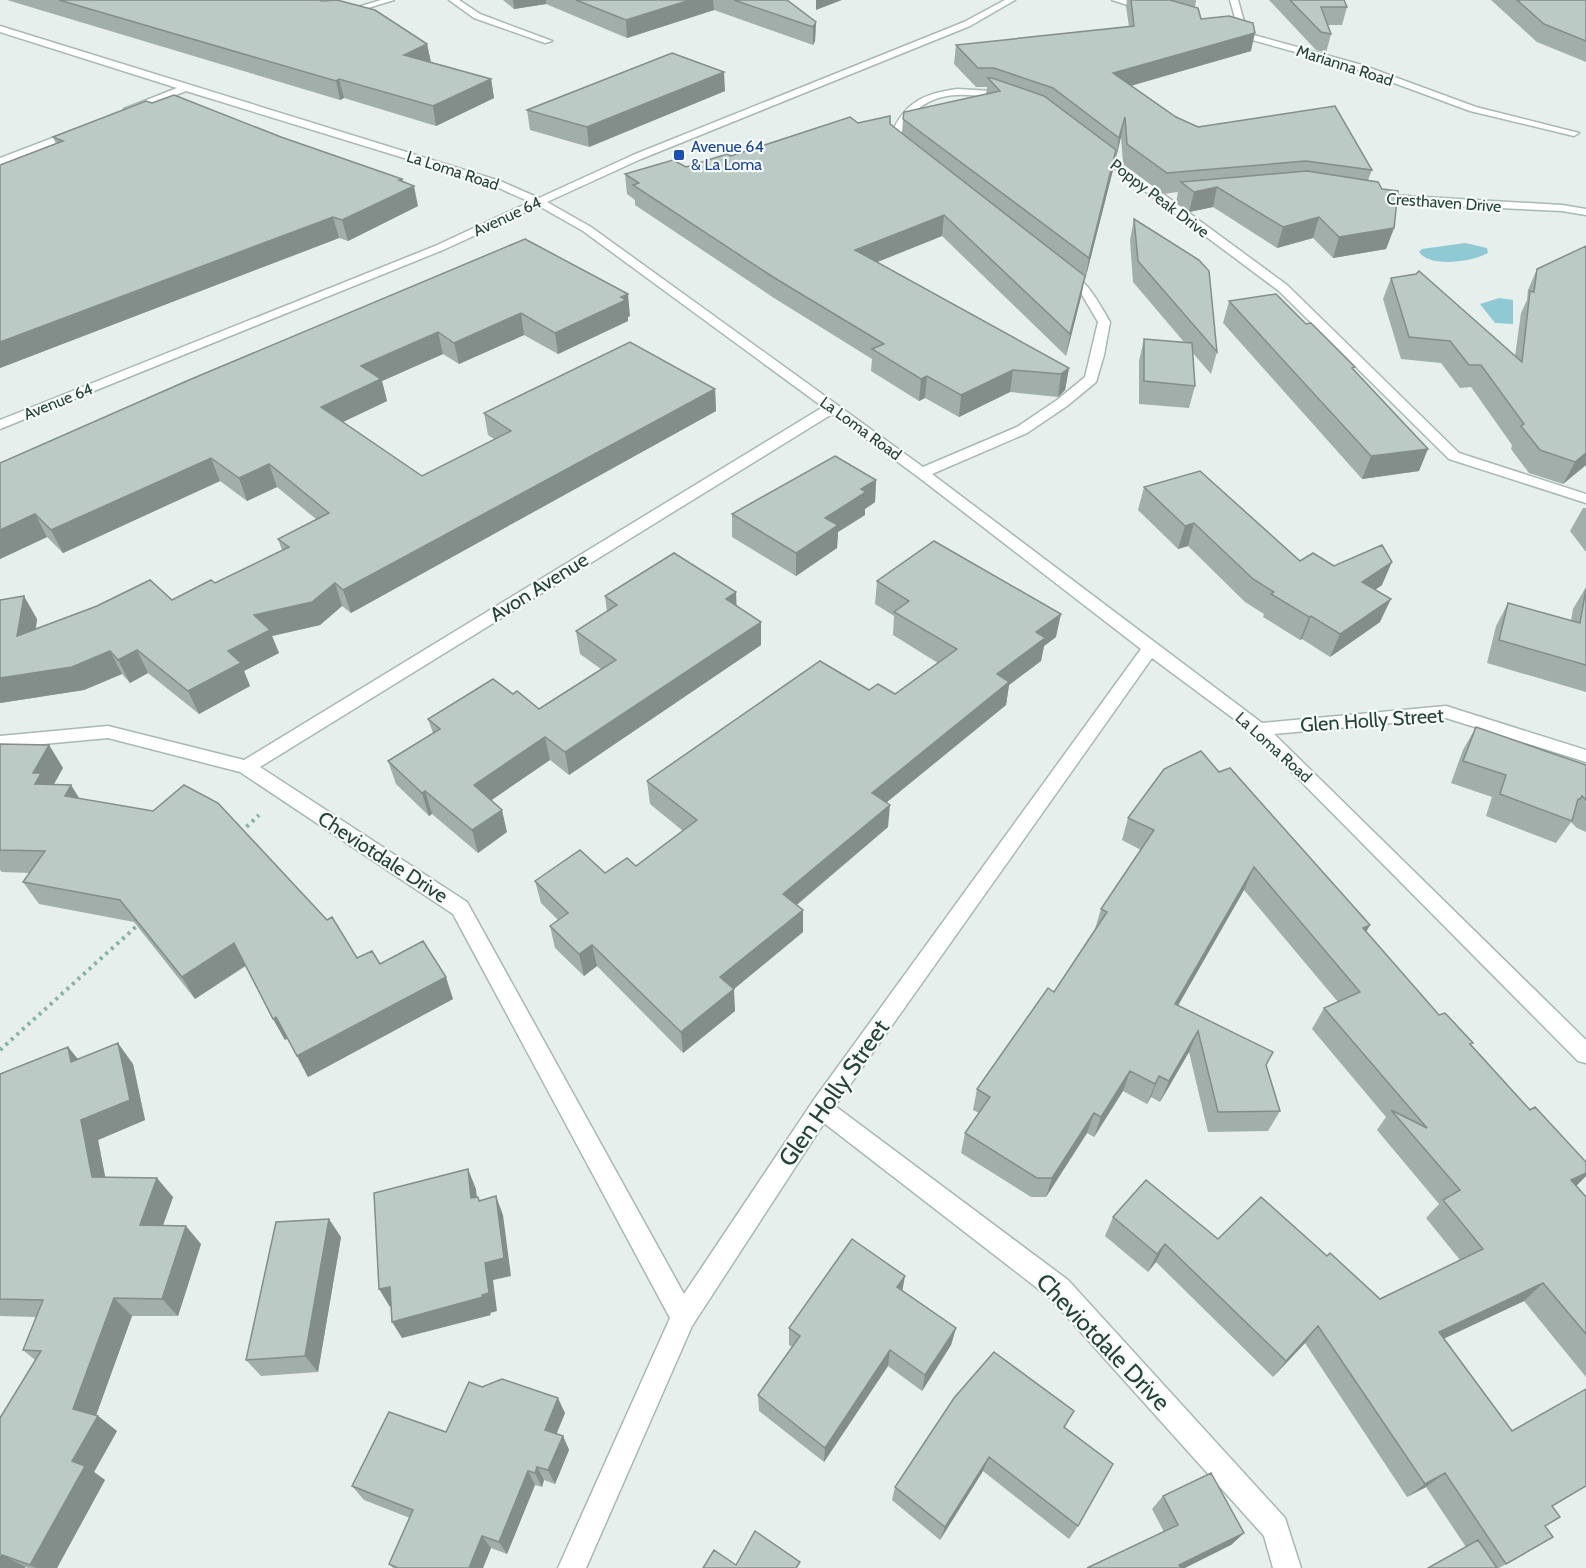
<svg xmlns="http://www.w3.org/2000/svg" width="1586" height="1568" viewBox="0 0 1586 1568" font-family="Cabin,sans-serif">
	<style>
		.water { fill: #8ec9d4 }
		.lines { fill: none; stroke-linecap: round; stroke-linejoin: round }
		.minor-casing { stroke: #a8b8b2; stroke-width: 3 }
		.path { stroke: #86b3a5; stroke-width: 4; stroke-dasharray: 3 4.5; stroke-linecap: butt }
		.minor { fill: #fff; fill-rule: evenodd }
		.wall { fill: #a1aea9 }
		.shaded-wall { fill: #838d89 }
		.building { fill: #bbcac4; stroke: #838d89; stroke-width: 1.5 }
		.transit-dot { fill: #1a4fb4; stroke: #f7fbf9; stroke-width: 2 }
		.labels { text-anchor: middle; stroke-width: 4.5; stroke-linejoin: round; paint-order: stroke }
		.far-street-label { font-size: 16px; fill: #24423a; stroke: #f7fbf9 }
		.far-transit-label { font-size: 16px; fill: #164399; stroke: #f7fbf9; text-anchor: start }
		.street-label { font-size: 20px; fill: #24423a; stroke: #f7fbf9 }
		.near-street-label { font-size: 24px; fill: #24423a; stroke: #f7fbf9 }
	</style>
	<rect width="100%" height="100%" fill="#e6efeb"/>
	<!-- water -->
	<path class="water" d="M1465 243 1487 248 1488 253C1472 262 1430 268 1419 252L1422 249Z
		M1499 298 1513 300V324L1495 323 1480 304Z"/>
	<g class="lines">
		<!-- minor casing -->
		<g class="minor-casing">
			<path id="minor" d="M381 0H394L342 16 338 13Z
				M449 0H459L480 14 552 41 545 43 474 18Z
				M1005 0H1015L970 26 641 159 547 202 591 227 923 467 1017 427 1057 400 1085 377 1098 322 1081 293 1059 274 1061 272C1082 268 1101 307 1110 322L1104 355 1096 382 1067 406 1027 433 932 474 1262 723 1446 706 1586 750V762L1446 718 1274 734 1586 1040V1063L1578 1061 1253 733 1152 658 835 1106 1068 1280 1285 1518 1301 1568H1273L1264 1536 1050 1298 824 1123 692 1326 586 1568H558L670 1318 453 914 240 772 108 738 0 748V736L108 726 244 760 823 407 583 231 539 206 443 250 0 429V420L435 246 530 202 492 185 186 91 130 113H124V109L177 88 0 32V26L500 181 539 198 633 155 964 22ZM832 414 917 476 1141 649 813 1101 684 1294 467 902 260 767Z
				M1112 0H1125L1153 9 1149 12Z
				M1230 0H1238L1245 25 1243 32 1362 65 1476 107 1579 133 1574 136 1470 111 1356 69 1227 33V29L1235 30 1237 25Z
				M957 89 993 91 1014 99 1009 102C964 90 917 87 899 139L908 145V149C901 151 893 145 889 140 902 104 921 94 957 89Z
				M76 129 81 132 80 134 0 165V158Z
				M1090 146H1098L1287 285 1459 453 1586 494V503L1449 459 1279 291 1090 150Z
				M1373 194 1562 205 1586 209V215L1562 211 1394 203 1369 199V195Z"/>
		</g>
		<!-- path -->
		<path class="path" d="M241 832 259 815
			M0 1050 139 924"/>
		<!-- minor -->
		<use href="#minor" class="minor"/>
	</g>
	<!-- wall -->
	<path class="wall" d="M7 0H319L427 44 431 62 491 79 494 98 436 126 344 98 340 100Z
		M503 0H787L816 22 815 41 813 45 714 10 627 38 546 4 514 9Z
		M1127 0H1196L1195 7 1201 19 1251 51 1131 85 1176 117 1198 127 1372 170 1368 180 1394 228 1386 249 1333 258 1313 238 1277 248 1213 207 1189 212 1176 203 1178 192 1163 194 1123 163 1121 137 1116 158 1115 157 1113 170 1085 280 1084 279 1081 297 1066 356 942 236 877 262 1069 368 1065 390 1058 397 1010 392 959 417 925 398 919 401 871 371 872 359 774 298 635 205V200L627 194 625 174 686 167 731 156 858 123 890 124 902 134 903 119 986 94 987 87H976L954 64 956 45 1129 27 1126 6Z
		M1269 0H1344L1347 7 1342 25H1327L1331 34 1326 53 1316 50Z
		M1491 0H1586V62L1537 42Z
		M725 91 589 147 530 130 527 110Z
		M152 103 281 137 403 182 418 206 348 241 339 238 0 368V165L56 144 53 137Z
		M1134 219 1217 352 1211 374 1192 352 1195 386 1189 408 1139 404V361L1144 339 1184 342 1133 282 1130 240Z
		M525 239 630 316 628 317V321L558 354 524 335 459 364 443 354 382 381 387 401 343 422 422 476 494 439 488 435 484 413 715 389 716 411 351 613 342 606 320 625 272 636 279 653 244 671 250 686 199 714 148 673 130 683 122 674 84 690 0 703V600L37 619 36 629 172 600 215 583 282 550 278 539 316 519 277 487 247 501 220 481 63 553 47 537 0 559V463Z
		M1537 269 1586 465 1563 484 1529 473 1511 449 1512 445 1471 387 1460 388 1441 363 1401 359 1383 299 1391 278 1515 356 1521 313 1527 300 1528 290Z
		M1229 301 1354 370 1419 471 1362 479 1223 323Z
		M876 480 875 502 865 509V515L838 532 837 548 796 576 732 537V514Z
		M1144 487 1300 561 1334 566 1382 585 1375 590 1380 622 1330 657 1302 639 1300 640 1263 617 1264 614 1245 602 1188 546 1178 549 1138 510Z
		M1583 508H1586V552L1570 531Z
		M877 581 1056 637 1044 646 1041 661 1009 685 1006 705 887 802 888 827 797 905 803 932 733 989 735 1011 683 1053 597 966 584 976 555 948 550 926 558 920 541 903 535 881 605 873 636 866 683 831 650 804 647 781 869 690 895 694 938 663 893 635 894 616 875 604Z
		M1586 587V692L1487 663 1496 626 1508 603 1571 621 1573 609Z
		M736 592V606L761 645 569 775 550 760 491 800 507 832 478 853 432 814 429 816 396 784 388 761 433 733 428 719 513 694 539 709 601 669 580 654 576 631 607 612 605 596Z
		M1476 727 1586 765V832L1577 828 1571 822 1556 843 1486 816 1492 797 1451 783 1463 750Z
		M0 744 49 745 63 768 54 784 71 785 79 798 357 958 380 964 453 999 308 1077 288 1038 285 1040 246 966 195 999 134 922 39 904 23 882 30 873 2 872 0 870Z
		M1164 769 1366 932 1439 1015 1471 1046 1586 1176 1576 1186 1586 1197V1377L1524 1301 1444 1338 1553 1506 1545 1526 1553 1537 1499 1568H1428L1466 1547 1426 1487 1407 1497 1305 1343 1273 1377 1156 1262 1148 1272 1105 1236 1113 1217 1218 1239 1327 1256 1380 1299 1460 1260 1426 1218 1439 1204 1377 1130 1386 1117 1312 1029 1324 1008 1338 1002 1244 890 1178 1005 1266 1065 1280 1111 1268 1131 1208 1132 1189 1052 1160 1102 1151 1097 1147 1104 1123 1091 1094 1137 1087 1133 1046 1197H1031L961 1153 965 1133 979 1113 973 1110 977 1089 1054 992 1095 929 1101 909 1141 850 1122 840 1128 818Z
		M68 1047 78 1059 133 1064 145 1120 98 1140 105 1177 173 1197 163 1226 201 1244 178 1316H132L96 1415 98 1416 117 1431 94 1472 105 1480 57 1568H28L26 1567 0 1568 35 1360 23 1350 36 1317 0 1316V1074Z
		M341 1237 318 1372 261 1376 246 1360Z
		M902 1290 956 1328 951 1345 922 1391 888 1366 824 1462 759 1411 758 1395 792 1347 789 1345V1328Z
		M565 1413 556 1434 563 1436 569 1450 555 1484 544 1480 542 1487 535 1485 507 1554 491 1548 483 1568H393L389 1564 410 1518 364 1500 352 1486Z
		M1065 1428 1078 1526 1069 1539 983 1471 940 1540 892 1500 895 1487Z
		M1163 1496 1244 1533 1231 1545 1164 1532 1152 1509Z"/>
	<!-- shaded-wall -->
	<path class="shaded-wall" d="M513 0H546V4L514 9Z
		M690 0H713L714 10 627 38 626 20Z
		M816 0H842L816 10Z
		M816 22 815 41 813 45V27Z
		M1255 33 1251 51 1110 92 1113 73Z
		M427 44 431 63 404 55Z
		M724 72 725 91 589 147 587 127Z
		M339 79 344 98 340 100 336 81Z
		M491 79 494 98 436 126 433 106Z
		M1125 117 1121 137 1116 158 1119 138Z
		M1116 150 1113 170 1085 280 1089 258Z
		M402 179 405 190 414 186 418 206 348 241 342 220Z
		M1217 187 1213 207 1189 212 1194 192Z
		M944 215 942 236 855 271V250Z
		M333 217 339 238 0 368V342Z
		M1319 217 1313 238 1277 248 1283 227Z
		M1394 228 1386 249 1333 258 1339 237Z
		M1085 276 1081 297 1066 356 1070 334Z
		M628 294 630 316 628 317V321L558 354 555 333Z
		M521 313 524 335 459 364 454 343Z
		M438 332 443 354 382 381 387 401 328 429 321 407 361 366Z
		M1069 368 1065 390 1058 397 1061 374Z
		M1013 370 1010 392 959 417 961 395Z
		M927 376 925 398 919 401 921 379Z
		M715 389 716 411 351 613 343 590Z
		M1428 449 1419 471 1362 479 1371 456Z
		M1586 453V465L1563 484 1575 462Z
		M211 458 220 481 63 553 51 530Z
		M269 464 277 487 247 501 239 478Z
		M876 480 875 502 865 509V515L838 532 837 548 796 576V553L825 518 861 489Z
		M35 514 47 537 0 559V530Z
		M1194 523 1188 546 1178 549 1185 526Z
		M1392 562 1382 585 1352 605 1362 582Z
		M335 583 342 606 320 625 272 636 279 653 244 671 250 686 199 714 188 691 228 651 254 615Z
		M736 592 737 615 726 599Z
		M24 596 37 619 31 659 17 636Z
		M1391 599 1380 622 1330 657 1340 634Z
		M1061 614 1056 637 1044 646 1041 661 1009 685 1006 705 871 815 872 793 997 674 1036 632Z
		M1311 616 1302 639 1300 640 1309 617Z
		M761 622V645L569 775 565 752Z
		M137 650 148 673 130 683 118 660Z
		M110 651 122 674 84 690 0 703V678Z
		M545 737 550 760 480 808 474 785Z
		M49 745 63 768 51 789 35 784 33 773Z
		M71 785 85 808 65 796Z
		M425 791 432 814 429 816 422 793Z
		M890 805 888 827 783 916V894Z
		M502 810 507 832 478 853 472 830Z
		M1254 867 1244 890 1167 1025 1175 1004Z
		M803 910V932L722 999 720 977Z
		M1370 925 1358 947 1363 928Z
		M234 943 246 965 195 999 182 977Z
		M592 945 597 966 584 976 579 954Z
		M446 977 453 999 308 1077 297 1056Z
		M734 989 735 1011 683 1053 681 1032Z
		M276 1017 288 1038 285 1040 273 1019Z
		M1198 1031 1189 1052 1160 1102 1169 1081Z
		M118 1043 133 1064 145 1120 98 1140 109 1196 92 1177 81 1120Z
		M68 1047 85 1068 71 1062Z
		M1130 1071 1123 1091 1094 1137 1101 1117Z
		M1159 1076 1151 1097 1147 1104 1155 1084Z
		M1094 1113 1087 1133 1046 1197 1052 1178Z
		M468 1169 476 1189 479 1217 471 1198Z
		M1586 1173V1176L1573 1189 1571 1180Z
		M157 1178 173 1197 156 1244 140 1225Z
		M496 1196 503 1215 511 1276 493 1280 497 1311 490 1313 491 1315 402 1338 392 1322 482 1295 485 1263Z
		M329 1219 341 1237 318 1372 305 1356Z
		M186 1226 201 1244 178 1316 162 1299Z
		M1165 1244 1156 1262 1148 1272 1157 1254Z
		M905 1276 902 1293 897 1287Z
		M1543 1283 1524 1301 1422 1349 1439 1332Z
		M390 1287 400 1305 390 1307 379 1289Z
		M114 1298 132 1316 93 1424 73 1409Z
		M1318 1326 1305 1343 1273 1377 1286 1361Z
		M956 1328 951 1345 922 1391 925 1375Z
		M890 1350 888 1366 824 1462 825 1448Z
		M558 1398 565 1413 552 1445 545 1430Z
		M98 1416 117 1431 94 1472 105 1480 57 1568H36L30 1565 72 1461Z
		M563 1436 569 1450 555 1484 548 1470Z
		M989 1457 983 1471 940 1540 945 1527Z
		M537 1467 544 1480 542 1487 535 1473Z
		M528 1471 535 1485 507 1554 499 1542Z
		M1445 1473 1426 1487 1407 1497 1425 1484Z
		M1244 1533 1231 1545 1185 1568H1176L1179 1565Z
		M482 1536 491 1548 483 1568H469Z
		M2 1555 26 1567 25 1568H0V1559Z"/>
	<!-- building -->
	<path class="building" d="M59 0H319L322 1 337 0 375 10 427 44 404 55 491 79 433 106 339 79 336 81Z
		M576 0H690L626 20Z
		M734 0H787L816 22 813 27Z
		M1131 0H1170L1198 8 1201 19 1229 16 1253 23 1255 33 1113 73 1176 117 1198 127 1335 106 1372 170 1306 161 1167 173 1127 144 1125 117 1119 138 1053 88 994 68H978L956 45 1134 26Z
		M1290 0H1344L1347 7H1321L1331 34 1321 32Z
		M1517 0H1586V41L1544 24Z
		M672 53 724 72 587 127 527 110Z
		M988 78H992L1044 96 1116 150 1089 258 903 119 904 112 1000 91Z
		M174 95 281 137 402 179 399 180 414 186 342 220 333 217 0 342V165L63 141 53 137 146 101 152 103Z
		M890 116V124L1085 276 1070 334 944 215 855 250 1069 368 1061 374 1013 370 961 395 927 376 921 379 872 349 884 344 773 277 633 185 639 183 625 174 673 160 686 167 727 154 731 156 850 117 858 123Z
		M1307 171 1378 182 1382 189 1398 191 1394 228 1339 237 1319 217 1283 227 1217 187 1194 192 1181 182Z
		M1134 219 1199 260 1209 271 1217 352 1138 261Z
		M525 239 628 294 621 297 626 300 555 333 521 313 454 343 438 332 361 366 381 379 321 407 422 476 511 431 484 413 630 342 715 389 343 590 335 583 312 602 254 615 270 630 228 651 241 663 188 691 137 650 118 660 110 651 72 667 0 678V600L24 596 17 636 97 606 150 580 172 600 211 580 215 583 289 547 278 539 329 513 269 464 239 478 211 458 51 530 35 514 0 530V463L189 380Z
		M1586 246V453L1575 462 1540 450 1521 426 1524 424 1481 365H1469L1450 341 1409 337 1391 278 1416 274 1419 271 1522 362 1530 291 1534 292 1537 269Z
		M1276 294 1306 324 1311 323 1355 367 1352 368 1428 449 1371 456 1229 301Z
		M1144 339 1192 343 1195 386 1144 381Z
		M835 456 876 480 861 489 866 492 825 518 838 525 796 553 732 514Z
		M1200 471 1300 561 1313 553 1334 566 1382 545 1392 562 1362 582 1391 599 1340 634 1311 616 1309 617 1271 594 1274 592 1253 579 1194 523 1185 526 1144 487Z
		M934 541 1061 614 1036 632 1045 638 997 674 1009 682 872 793 890 805 783 894 803 910 720 977 734 989 681 1032 592 945 579 954 550 926 568 913 535 881 580 850 605 873 627 858 636 866 697 820 647 781 820 661 869 690 878 684 895 694 957 649 894 612 909 601 877 581Z
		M674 553 736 592 726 599 761 622 565 752 545 737 474 785 502 810 472 830 425 791 422 793 388 761 440 729 428 719 493 679 513 694 517 691 539 709 616 660 576 631 617 605 605 596Z
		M1586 589V665L1499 640 1508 603 1580 623Z
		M1476 727 1586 765V800L1582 796 1580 799H1578L1572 821 1500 794 1506 775 1463 761Z
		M0 744 49 745 33 773H41L35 784 71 785 65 796 153 811 184 785 218 803 327 920 332 917 357 958 372 951 380 964 423 941 446 977 297 1056 276 1017 273 1019 234 943 182 977 120 900 23 882 45 851 0 850Z
		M1201 751 1219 772 1230 768 1370 925 1363 928 1439 1015 1445 1013 1473 1043 1470 1044 1530 1110 1535 1107 1586 1162V1173L1571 1180 1586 1197V1334L1543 1283 1439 1332 1512 1431 1586 1389V1486L1552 1506 1560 1517 1545 1526 1553 1537 1506 1564 1445 1473 1425 1484 1318 1326 1286 1361 1165 1244 1157 1254 1113 1217 1146 1180 1218 1239 1261 1197 1327 1256 1330 1253 1380 1299 1483 1249 1443 1200 1460 1190 1391 1110 1427 1128 1324 1008 1360 992 1254 867 1175 1004 1273 1052 1266 1065 1280 1111 1218 1112 1198 1031 1169 1081 1159 1076 1155 1084 1130 1071 1101 1117 1094 1113 1052 1178H1037L965 1133 990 1097 977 1089 1048 988 1054 992 1107 912 1101 909 1154 830 1128 818 1164 769Z
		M118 1043 130 1100 81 1120 92 1177 157 1178 140 1225 186 1226 162 1299 114 1298 73 1409 98 1416 72 1461 85 1466 30 1565 2 1555 0 1559V1418L41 1351 23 1350 43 1300 0 1299V1074L68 1047 71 1062Z
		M468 1169 471 1198 478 1197 479 1201 496 1196 504 1258 485 1263 489 1293 482 1295 483 1297 392 1322 390 1287 379 1289 374 1193Z
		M329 1219 305 1356 246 1360 276 1222Z
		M852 1239 905 1276 897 1287 956 1328 925 1375 890 1350 825 1448 758 1395 800 1336 789 1328Z
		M994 1352 1074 1411 1064 1427 1113 1464 1078 1526 989 1457 945 1527 895 1487 954 1398Z
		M502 1379 558 1398 545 1430 563 1436 548 1470 537 1467 535 1473 528 1471 499 1542 482 1536 469 1568H398L389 1564 413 1510 352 1486 389 1412 446 1432 469 1382 482 1387Z
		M1211 1473 1244 1533 1179 1565 1181 1568H1087L1178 1525 1163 1496Z
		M755 1531 800 1562 796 1568H703L714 1550 736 1565Z
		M1478 1540 1497 1568H1428Z"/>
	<!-- markers -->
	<rect class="transit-dot" x="673" y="149" width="12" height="12" rx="3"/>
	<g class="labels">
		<!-- far-street labels -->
		<g class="far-street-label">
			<text transform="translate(1345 65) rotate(18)" y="6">Marianna Road</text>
			<text transform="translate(453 170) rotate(18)" y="6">La Loma Road</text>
			<text transform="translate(1160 198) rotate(37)" y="6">Poppy Peak Drive</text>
			<text transform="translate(1444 202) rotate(4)" y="6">Cresthaven Drive</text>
			<text transform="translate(507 216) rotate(-25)" y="6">Avenue 64</text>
			<text transform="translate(58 401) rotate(-22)" y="6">Avenue 64</text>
			<text transform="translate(861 428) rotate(36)" y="6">La Loma Road</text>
			<text transform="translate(1274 747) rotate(42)" y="6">La Loma Road</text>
		</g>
		<!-- far-transit labels -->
		<g class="far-transit-label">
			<text x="691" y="152">Avenue 64<tspan x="691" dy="18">&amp; La Loma</tspan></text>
		</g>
		<!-- street labels -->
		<g class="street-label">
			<text transform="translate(539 587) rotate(-32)" y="7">Avon Avenue</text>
			<text transform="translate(1372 720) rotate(-4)" y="7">Glen Holly Street</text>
			<text transform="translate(383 857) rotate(33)" y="7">Cheviotdale Drive</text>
		</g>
		<!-- near-street labels -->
		<g class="near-street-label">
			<text transform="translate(834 1093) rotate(-55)" y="8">Glen Holly Street</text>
			<text transform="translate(1103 1342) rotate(46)" y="8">Cheviotdale Drive</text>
		</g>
	</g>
</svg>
